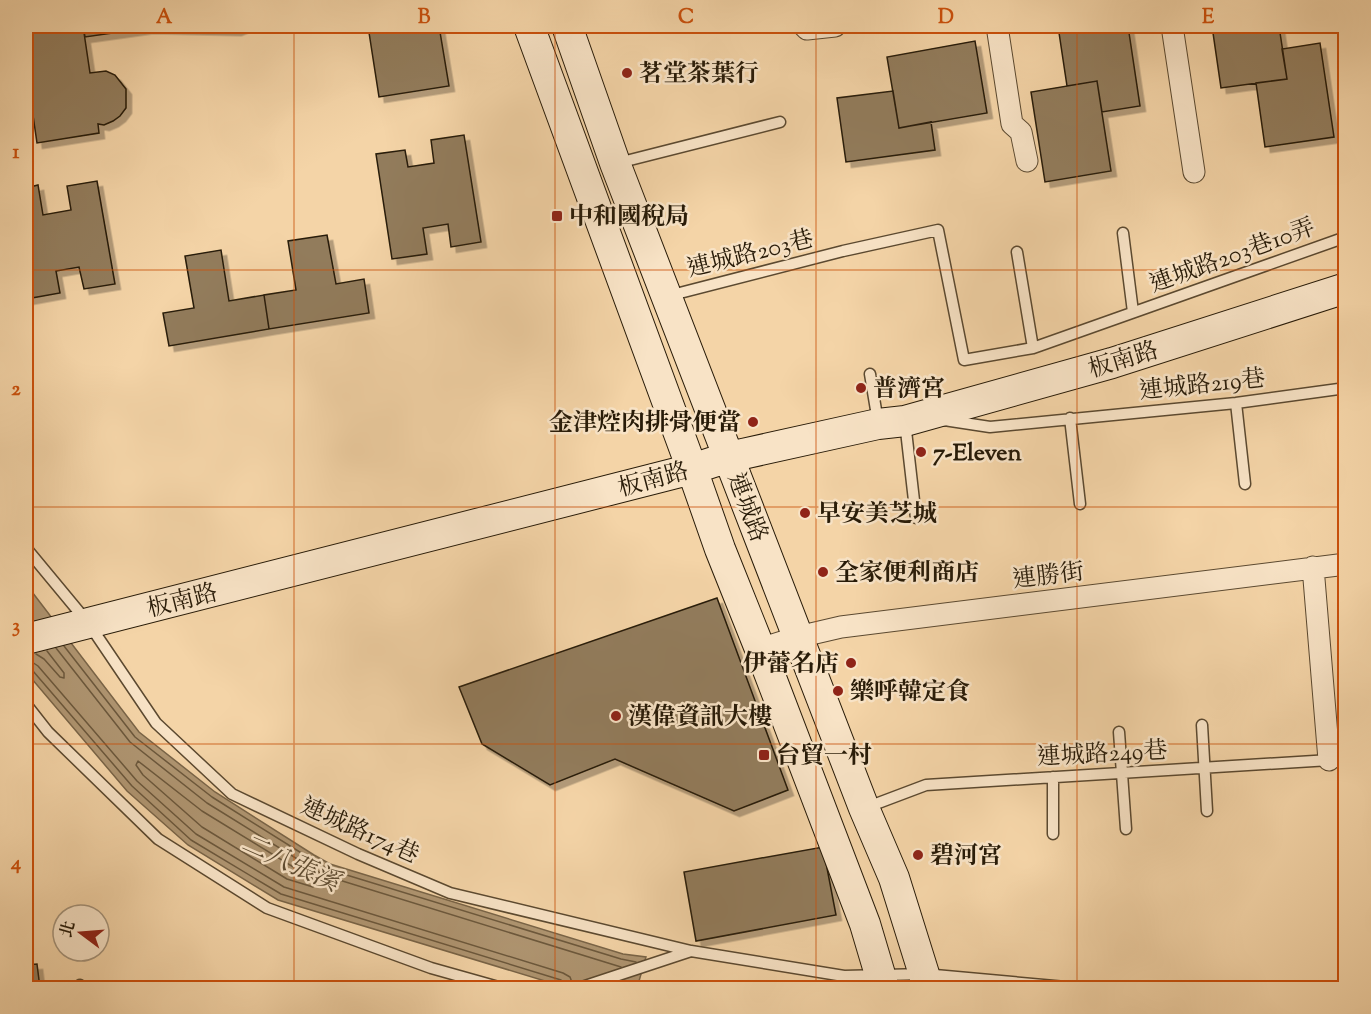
<svg xmlns="http://www.w3.org/2000/svg" width="1371" height="1014" viewBox="0 0 1371 1014" font-family="'Sorts Mill Goudy','Noto Serif TC',serif">
	<style>
		.water { fill: #af9571; stroke: #796447; stroke-width: 1.5 }
		.lines { fill: none; stroke-linecap: round; stroke-linejoin: round }
		.shore { stroke: #6c583c; stroke-width: 1.5 }
		.building { fill: #927b5b; stroke: #281b08; stroke-width: 1.5; filter: url(#shadow) }
		.lane-casing { stroke: #5b4930; stroke-width: 13 }
		.street-casing { stroke: #5b4930; stroke-width: 23 }
		.secondary-casing { stroke: #281b08; stroke-width: 32 }
		.lane { stroke: #f8e3c6; stroke-width: 10 }
		.street { stroke: #f8e3c6; stroke-width: 21 }
		.secondary { stroke: #f8e3c6; stroke-width: 30 }
		.grid { fill: none; stroke: #cb500b; stroke-width: 1.5; stroke-opacity: 0.55 }
		.poi-dot { fill: #8f2418; stroke: #f8e3c6; stroke-width: 2 }
		.labels { text-anchor: middle; stroke-width: 5; stroke-linejoin: round; paint-order: stroke }
		.poi-label { font-size: 24px; font-weight: bold; fill: #281b08; stroke: #f8e3c6; text-anchor: start }
		.street-label { font-size: 24px; fill: #281b08; stroke: #f8e3c6 }
		.water-label { font-size: 26px; font-style: italic; fill: #5e4c32; stroke: #f8e3c6 }
		.neatline { fill: none; stroke: #cb500b; stroke-width: 2 }
		.grid-label { font-size: 20px; text-anchor: middle; font-weight: bold; fill: #cb500b }
	</style>
	<defs>
		<filter id="shadow"><feDropShadow dx="5.5" dy="5.5" stdDeviation="0" flood-color="#0004"/></filter>
	</defs>
	<rect width="100%" height="100%" fill="#f4d4a7"/>
	<filter id="stains"><feTurbulence type="fractalNoise" baseFrequency=".00333" numOctaves="4"/><feColorMatrix values="0 0 0 0 .2 0 0 0 0 .09 0 0 0 0 .02 0 0 0 .5 -.17"/></filter>
	<radialGradient id="worn" r=".72"><stop offset=".6" stop-color="#630" stop-opacity="0"/><stop offset="1" stop-color="#630" stop-opacity=".3"/></radialGradient>
	<!-- water -->
	<path class="water" d="M26 584 139 732 215 792 314 855 330 864 623 954 646 957 637 988H568L278 900 188 845 127 791 26 672Z"/>
	<g class="lines">
		<!-- shore -->
		<path class="shore" d="M64 646 135 737 212 797 327 869 621 959 636 962
			M56 648 130 742 207 803 323 875 621 967
			M36 654 44 659 60 677 64 678V673L47 651
			M26 661 32 662 38 666 137 781 196 834 284 887 563 973 570 977 573 985
			M26 669 33 671 132 786 191 840 281 894 561 980 565 983 566 988
			M138 761 202 811 316 881V885L313 887 287 879 202 827 143 775 136 765Z"/>
	</g>
	<!-- building -->
	<path class="building" d="M26 26H83L90 73 106 71 115 75 126 89V108L120 116 113 121 104 125 98 124 99 133 37 143 26 67Z
		M83 26H246L236 30 148 28 85 37Z
		M368 26H439L449 86 379 97Z
		M1058 26H1128L1140 106 1102 112 1097 81 1067 86Z
		M1212 26H1279L1287 79 1221 88Z
		M975 41 987 113 899 128 887 57Z
		M1320 43 1334 137 1265 147 1256 83 1287 79 1282 49Z
		M1097 81 1111 171 1045 182 1031 92Z
		M893 91 899 128 931 122 935 150 846 162 837 98Z
		M464 135 481 242 451 247 448 224 423 228 427 254 392 259 376 154 405 150 408 167 434 163 431 140Z
		M97 181 115 284 84 289 79 267 56 271 60 293 26 299V188L38 185 43 215 71 210 67 186Z
		M327 235 336 284 364 279 369 313 269 329 264 295 296 290 288 241Z
		M221 250 229 301 264 295 269 329 169 346 163 313 194 308 185 256Z
		M717 598 788 790 734 811 615 759 550 785 482 744 459 687Z
		M823 847 836 915 696 941 684 872Z
		M37 964 40 988H26V965Z"/>
	<g class="lines">
		<!-- lane casing -->
		<g class="lane-casing">
			<path id="lane" d="M618 163 780 122
				M1123 233 1133 312
				M1017 252 1033 348
				M668 296 843 251 938 230 964 360 1033 348 1346 237
				M870 374 878 422
				M1236 403 1245 484
				M1070 418 1080 504
				M944 420 990 427 1236 403 1346 388
				M905 422 916 518
				M26 548 89 624 156 723 232 794 358 854 450 893 691 951 844 976 924 974 1077 988
				M26 704 48 732 158 839 267 908 431 968 502 988
				M1202 725 1207 811
				M1119 732 1126 829
				M1053 777V834
				M865 808 926 785 1346 759
				M80 985 81 988
				M579 988 691 951"/>
		</g>
		<!-- street casing -->
		<g class="street-casing">
			<path id="street" d="M804 26 807 29 835 26
				M997 26 1012 124 1021 132 1027 161
				M1172 26 1194 172
				M1313 567 1329 760
				M760 649 798 637 841 627 1346 564"/>
		</g>
		<!-- secondary casing -->
		<g class="secondary-casing">
			<path id="secondary" d="M529 26 692 469 720 549 760 649 865 924 884 988
				M567 26 615 163 864 808 894 878 924 974 927 988
				M26 639 692 469 729 457 878 424 905 421 1112 363 1346 288"/>
		</g>
		<!-- lane -->
		<use href="#lane" class="lane"/>
		<!-- street -->
		<use href="#street" class="street"/>
		<!-- secondary -->
		<use href="#secondary" class="secondary"/>
	</g>
	<!-- grid -->
	<path class="grid" d="M294 26V988M555 26V988M816 26V988M1077 26V988M26 270H1346M26 507H1346M26 744H1346"/>
	<!-- markers -->
	<g class="poi-dot">
		<circle cx="627" cy="73" r="6"/>
		<rect x="551" y="210" width="12" height="12" rx="3"/>
		<circle cx="861" cy="388" r="6"/>
		<circle cx="753" cy="422" r="6"/>
		<circle cx="921" cy="452" r="6"/>
		<circle cx="805" cy="513" r="6"/>
		<circle cx="823" cy="572" r="6"/>
		<circle cx="851" cy="663" r="6"/>
		<circle cx="838" cy="691" r="6"/>
		<circle cx="616" cy="716" r="6"/>
		<rect x="758" y="749" width="12" height="12" rx="3"/>
		<circle cx="918" cy="855" r="6"/>
	</g>
	<g class="labels">
		<!-- poi labels -->
		<g class="poi-label">
			<text x="639" y="81">茗堂茶葉行</text>
			<text x="569" y="224">中和國稅局</text>
			<text x="873" y="396">普濟宮</text>
			<text x="741" y="430" text-anchor="end">金津焢肉排骨便當</text>
			<text x="933" y="460">7-Eleven</text>
			<text x="817" y="521">早安美芝城</text>
			<text x="835" y="580">全家便利商店</text>
			<text x="839" y="671" text-anchor="end">伊蕾名店</text>
			<text x="850" y="699">樂呼韓定食</text>
			<text x="628" y="724">漢偉資訊大樓</text>
			<text x="776" y="763">台貿一村</text>
			<text x="930" y="863">碧河宮</text>
		</g>
		<!-- street labels -->
		<g class="street-label">
			<text transform="translate(750 253) rotate(-14)" y="8">連城路203巷</text>
			<text transform="translate(1232 255) rotate(-20)" y="8">連城路203巷10弄</text>
			<text transform="translate(1123 359) rotate(-17)" y="8">板南路</text>
			<text transform="translate(1202 384) rotate(-6)" y="8">連城路219巷</text>
			<text transform="translate(653 479) rotate(-15)" y="8">板南路</text>
			<text transform="translate(748 507) rotate(69)" y="8">連城路</text>
			<text transform="translate(1048 575) rotate(-7)" y="8">連勝街</text>
			<text transform="translate(182 600) rotate(-14)" y="8">板南路</text>
			<text transform="translate(1102 753) rotate(-3)" y="8">連城路249巷</text>
			<text transform="translate(360 830) rotate(24)" y="8">連城路174巷</text>
		</g>
		<!-- water labels -->
		<g class="water-label">
			<text transform="translate(291 862) rotate(24)" y="9">二八張溪</text>
		</g>
	</g>
	<!-- margin -->
	<rect width="1371" height="1014" fill="none" stroke="#f4d4a7" stroke-width="66"/>
	<!-- north arrow -->
	<g transform="translate(81 933) rotate(286)"><circle r="28" fill="#f8e3c6" stroke="#a5937a" stroke-width="1.5"/>
	<path d="M0-4.5L10 22L0 15L-10 22Z" fill="#8f2418"/>
	<text y="-9" font-size="16" font-weight="bold" text-anchor="middle" fill="#281b08">北</text>
	</g>
	<rect x="33" y="33" width="1305" height="948" class="neatline"/>
	<g class="grid-label">
		<text x="164" y="23">A</text>
		<text x="424" y="23">B</text>
		<text x="686" y="23">C</text>
		<text x="946" y="23">D</text>
		<text x="1208" y="23">E</text>
		<text x="16" y="158">1</text>
		<text x="16" y="395">2</text>
		<text x="16" y="632">3</text>
		<text x="16" y="869">4</text>
	</g>
	<rect width="100%" height="100%" filter="url(#stains)"/>
	<rect width="100%" height="100%" fill="url(#worn)"/>
</svg>
